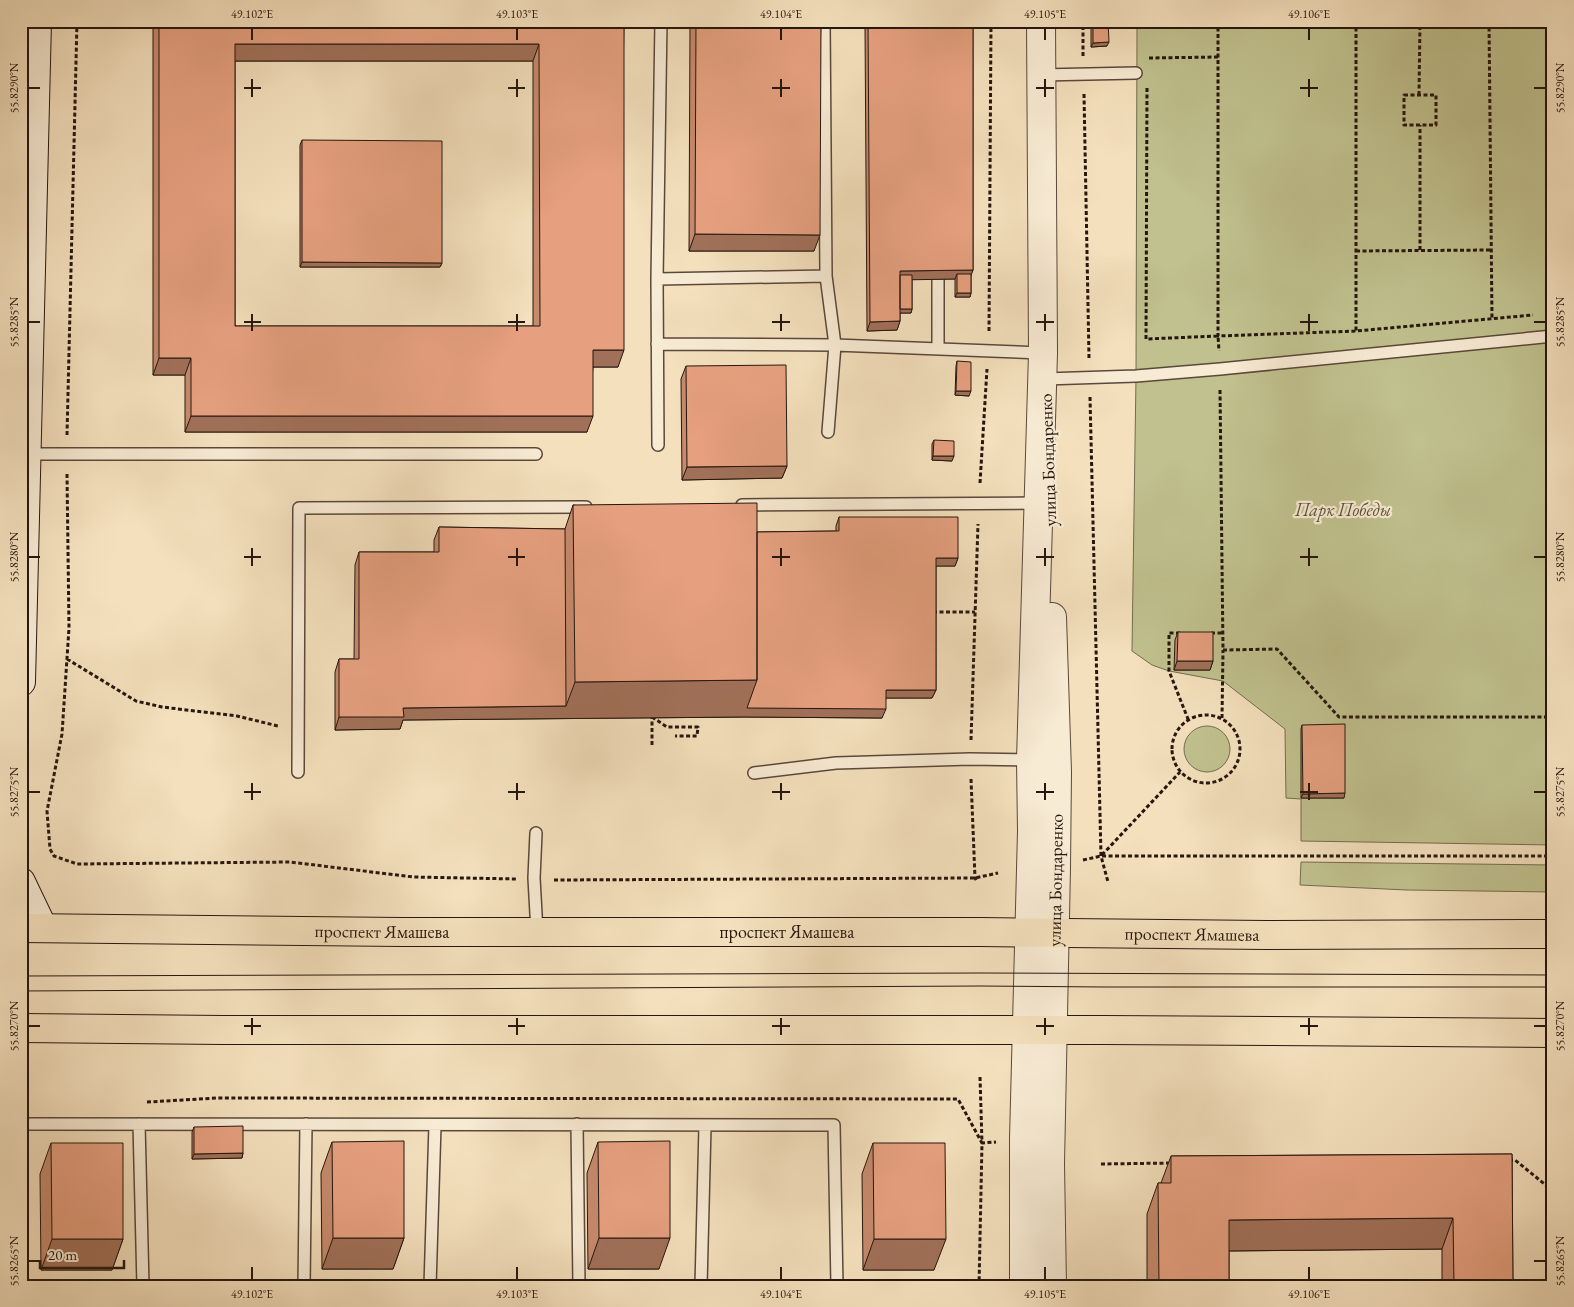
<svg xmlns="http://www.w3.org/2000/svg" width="1574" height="1307" viewBox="0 0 1574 1307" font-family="'EB Garamond',serif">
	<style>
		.green { fill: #c0c18e; stroke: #736c4e }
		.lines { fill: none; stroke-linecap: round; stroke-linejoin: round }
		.service-casing { stroke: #5a483a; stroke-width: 14 }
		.tertiary-casing { stroke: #5a483a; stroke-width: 30 }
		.secondary-casing { stroke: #26160e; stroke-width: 30 }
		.primary-casing { stroke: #26160e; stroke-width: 30 }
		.path { stroke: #26160e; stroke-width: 3; stroke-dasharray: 4 2.5; stroke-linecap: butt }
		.service { stroke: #f8ebd4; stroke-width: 11 }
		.tertiary { stroke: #f8ebd4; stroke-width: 28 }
		.secondary { stroke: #f8ebd4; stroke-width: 28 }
		.primary { stroke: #f4e0bd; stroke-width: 28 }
		.tram { stroke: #26160e; stroke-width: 1 }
		.wall { fill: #c68a6d; stroke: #26160e; fill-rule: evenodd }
		.shaded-wall { fill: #a17059; stroke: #26160e }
		.building { fill: #e6a07f; stroke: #26160e; fill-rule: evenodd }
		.ticks { fill: none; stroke: #26160e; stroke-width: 2 }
		.labels { text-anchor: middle; stroke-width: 4.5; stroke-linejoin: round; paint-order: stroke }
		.street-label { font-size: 18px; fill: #26160e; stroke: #f8ebd4 }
		.park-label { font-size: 18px; font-style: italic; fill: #5c523b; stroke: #f8ebd4 }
		.neatline { fill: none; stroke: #26160e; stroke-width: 2 }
		.ticks-label { font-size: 12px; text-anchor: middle; fill: #26160e }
	</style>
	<rect width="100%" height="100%" fill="#f4e0bd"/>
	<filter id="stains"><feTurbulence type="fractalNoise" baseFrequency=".004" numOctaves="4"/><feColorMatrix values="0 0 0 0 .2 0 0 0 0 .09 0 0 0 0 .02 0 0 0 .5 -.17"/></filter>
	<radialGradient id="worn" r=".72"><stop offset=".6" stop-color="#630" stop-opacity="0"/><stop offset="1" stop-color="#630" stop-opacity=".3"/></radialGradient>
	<!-- green -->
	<path class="green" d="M1137 21H1553V845L1301 841V799L1286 798 1285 729 1223 681 1169 671 1152 665 1132 651 1136 376Z
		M1184 749a23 23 0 1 1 46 0a23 23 0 1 1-46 0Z
		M1301 862 1553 865V892L1407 890 1300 885Z"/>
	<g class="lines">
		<!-- service casing -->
		<g class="service-casing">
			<path id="service" d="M661 21 657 279 826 276
				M824 21 826 276 835 345 1043 353
				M1041 75 1136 73
				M657 279 658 445
				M938 279V349
				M657 344 835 345 828 432
				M1045 379 1136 376 1220 369 1553 336
				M26 454H536
				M742 505 1038 503
				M298 772 299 508 586 507
				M754 773 836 763 970 759 1031 760
				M536 833 534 878 537 932
				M21 1124 834 1125 837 1286
				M139 1124 143 1286
				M577 1124 579 1286
				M304 1286 306 1124
				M430 1286 435 1125
				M701 1286 705 1126"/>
		</g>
		<!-- tertiary casing -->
		<g class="tertiary-casing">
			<g id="tertiary">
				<path d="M1024 1286V1139L1032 831 1031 760 1043 353 1041 21"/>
				<path id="s1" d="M1052 1286 1050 1164 1056 867 1057 772 1052 617"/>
			</g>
		</g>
		<!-- secondary casing -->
		<g class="secondary-casing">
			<path id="secondary" d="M21 682 37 21
				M21 882 43 928"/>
		</g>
		<!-- primary casing -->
		<g class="primary-casing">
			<g id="primary">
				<path id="s2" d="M21 928 402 932H980L1267 935 1553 934"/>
				<path d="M21 1028 223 1030H1104L1553 1033"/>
			</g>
		</g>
		<!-- path -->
		<path class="path" d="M1218 21V336L1356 331 1533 315
			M1356 21V331
			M1489 21 1492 319
			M1083 56V21
			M1149 58 1218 57
			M1147 88 1146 339 1218 336 1219 351
			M1084 94 1089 358
			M1404 95H1436V125H1404Z
			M1419 95 1420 21
			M1420 250V125
			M1356 251 1492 250
			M989 331 991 21
			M1220 390 1223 650 1277 649 1339 717H1553
			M1090 397 1101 856 1108 882
			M67 435 77 21
			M67 474 69 628 62 734 47 811 50 849 54 856 77 864 290 862 413 877 516 879
			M980 483 987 369
			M933 612H975
			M1180 633H1169V671L1188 719
			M1211 633H1223
			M67 659 136 701 162 707 237 716 278 726
			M1172 749a34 34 0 1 1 68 0a34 34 0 1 1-68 0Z
			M652 717 667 727H698L697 736H675
			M1222 718 1223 650
			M971 740 978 524
			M652 745V718
			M971 779 975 878 977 882
			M1102 855 1180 772
			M1083 860 1101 856H1553
			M554 880 975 878 998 873
			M980 1077 982 1143 996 1142
			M147 1102 217 1098 958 1099 982 1143 979 1286
			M21 1144 22 1286
			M1509 1160H1515L1553 1191
			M1101 1164 1173 1163"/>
		<!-- service -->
		<use href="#service" class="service"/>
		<!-- tertiary -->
		<use href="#tertiary" class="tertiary"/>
		<!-- secondary -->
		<use href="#secondary" class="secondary"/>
		<!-- primary -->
		<use href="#primary" class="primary"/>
		<!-- tram -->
		<path class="tram" d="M21 976 980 973 1553 975
			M21 991 980 986 1105 987H1553"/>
	</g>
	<!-- wall -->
	<path class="wall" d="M153 21H624L618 367H593L587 432H185V375H153ZM235 61H533V326H235Z
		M690 21H821L814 251H689Z
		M866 21H973V270L971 274V293L970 297H955V279H912V309L911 313H900V321L897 330 867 331 865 25Z
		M1093 21 1107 46 1091 47V26Z
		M302 140 442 263 440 267H300V145Z
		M957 361 969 396 955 395 956 366Z
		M686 366 787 466 782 478 682 480 681 379Z
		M934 440 952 461 932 460V444Z
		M573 505 757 532 836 531V526L839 517 958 558 955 566H936V690L932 698H886L882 718 744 717 403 720 400 729 335 730V672L339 659H354L355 565 359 552H434V540L439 527 565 529Z
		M1178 632 1213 661 1210 670H1174L1175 640Z
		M1302 725 1344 798H1301V729Z
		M194 1127 243 1153 242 1158 192 1159V1132Z
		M332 1142 404 1238 393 1269H322L321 1173Z
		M598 1142 659 1269H588L587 1173Z
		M51 1143 123 1239 112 1270H41L40 1174Z
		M873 1143 934 1270H863L862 1174Z
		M1512 1154 1513 1286H1442V1249L1229 1251V1286H1147V1214L1158 1183H1161L1171 1156Z"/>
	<!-- shaded-wall -->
	<path class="shaded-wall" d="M1109 42 1107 46 1091 47 1093 43Z
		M235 44H539L533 61H229Z
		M695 234 820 235 814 251H689Z
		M302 262 442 263 440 267H300Z
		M973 270 970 278 957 274 955 279 898 280 900 271Z
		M957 293H971L970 297H955Z
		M898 309H912L911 313H896Z
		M900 321 897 330 867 331 870 322Z
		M593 350H624L618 367H587Z
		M159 358H191L185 375H153Z
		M956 391H971L969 396 955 395Z
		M191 416H593L587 432H185Z
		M933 456H954L952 461 932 460Z
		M787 466 782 478 682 480 687 467Z
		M936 558H958L955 566H933Z
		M1177 661H1213L1210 670H1174Z
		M757 680 886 709 882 718 744 717 403 720 400 729 335 730 339 717 403 708 566 706 575 682Z
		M886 690H936L932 698H882Z
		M1345 793 1344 798H1301L1303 794Z
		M243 1153 242 1158 192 1159 194 1154Z
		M1453 1218 1442 1249 1218 1251 1229 1220Z
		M333 1238H404L393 1269H322Z
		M599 1238H670L659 1269H588Z
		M52 1239H123L112 1270H41Z
		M874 1239H946L934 1270H863Z"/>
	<!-- building -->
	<path class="building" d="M159 21H624V350H593V416H191V358H159ZM235 44H539L540 326H235Z
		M696 21H821L820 235 695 234Z
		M868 21H973V270L900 271V321L870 322Z
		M1093 21H1108L1109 42 1093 43Z
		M302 140 442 141V263L302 262Z
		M957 274H971V293H957Z
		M900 275H912V309H900Z
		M957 361 971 362V391H956Z
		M786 365 787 466 687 467 686 366Z
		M934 440 954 441V456H933Z
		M757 503V680L575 682 573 505Z
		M839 517H958V558H936V690H886V709L747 708 757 680V532L839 531Z
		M439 527 565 529 566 706 403 708 404 717H339V659H359V552H439Z
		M1178 632H1213V661H1177Z
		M1345 724V793L1303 794 1302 725Z
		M243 1126V1153L194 1154V1127Z
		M404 1141V1238H333L332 1142Z
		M670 1141V1238H599L598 1142Z
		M51 1143H123V1239H52Z
		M873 1143H945L946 1239H874Z
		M1512 1154 1513 1286H1454L1453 1218 1229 1220V1286H1159L1158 1183H1171V1156Z"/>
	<!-- ticks -->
	<path class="ticks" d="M252 28V40M517 28V40M781 28V40M1045 28V40M1309 28V40M252 79V97M517 79V97M781 79V97M1045 79V97M1309 79V97M28 88H40M244 88H261M508 88H525M772 88H790M1036 88H1054M1300 88H1318M1534 88H1546M252 314V331M517 314V331M781 314V331M1045 314V331M1309 314V331M28 322H40M244 322H261M508 322H525M772 322H790M1036 322H1054M1300 322H1318M1534 322H1546M252 548V566M517 548V566M781 548V566M1045 548V566M1309 548V566M28 557H40M244 557H261M508 557H525M772 557H790M1036 557H1054M1300 557H1318M1534 557H1546M252 783V800M517 783V800M781 783V800M1045 783V800M1309 783V800M28 792H40M244 792H261M508 792H525M772 792H790M1036 792H1054M1300 792H1318M1534 792H1546M252 1018V1035M517 1018V1035M781 1018V1035M1045 1018V1035M1309 1018V1035M28 1026H40M244 1026H261M508 1026H525M772 1026H790M1036 1026H1054M1300 1026H1318M1534 1026H1546M28 1261H40M1534 1261H1546M252 1267V1280M517 1267V1280M781 1267V1280M1045 1267V1280M1309 1267V1280"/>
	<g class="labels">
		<!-- street labels -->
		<g class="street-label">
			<text transform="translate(1048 460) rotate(-92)" y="6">улица Бондаренко</text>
			<text dy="6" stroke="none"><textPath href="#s1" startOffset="406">улица Бондаренко</textPath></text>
			<text dy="6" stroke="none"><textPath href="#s2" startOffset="361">проспект Ямашева</textPath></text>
			<text dy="6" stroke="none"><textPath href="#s2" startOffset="766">проспект Ямашева</textPath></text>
			<text dy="6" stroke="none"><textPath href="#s2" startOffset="1171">проспект Ямашева</textPath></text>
		</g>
		<!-- park labels -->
		<g class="park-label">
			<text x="1343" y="516">Парк Победы</text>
		</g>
	</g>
	<!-- margin -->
	<rect width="1574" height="1307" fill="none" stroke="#f4e0bd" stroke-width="55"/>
	<!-- scale -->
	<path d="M40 1260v8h84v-8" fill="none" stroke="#26160e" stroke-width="2.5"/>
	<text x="48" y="1260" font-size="15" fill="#26160e" stroke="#f8ebd4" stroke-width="4" paint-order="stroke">20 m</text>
	<rect x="28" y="28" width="1518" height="1252" class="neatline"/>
	<g class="ticks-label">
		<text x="252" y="18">49.102°E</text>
		<text x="517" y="18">49.103°E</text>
		<text x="781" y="18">49.104°E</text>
		<text x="1045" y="18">49.105°E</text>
		<text x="1309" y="18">49.106°E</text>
		<text transform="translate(14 88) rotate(-90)" y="4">55.8290°N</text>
		<text transform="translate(1560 88) rotate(-90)" y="4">55.8290°N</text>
		<text transform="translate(14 322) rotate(-90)" y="4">55.8285°N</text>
		<text transform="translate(1560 322) rotate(-90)" y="4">55.8285°N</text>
		<text transform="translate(14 557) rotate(-90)" y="4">55.8280°N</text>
		<text transform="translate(1560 557) rotate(-90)" y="4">55.8280°N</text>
		<text transform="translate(14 792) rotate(-90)" y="4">55.8275°N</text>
		<text transform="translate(1560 792) rotate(-90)" y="4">55.8275°N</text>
		<text transform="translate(14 1026) rotate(-90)" y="4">55.8270°N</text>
		<text transform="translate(1560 1026) rotate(-90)" y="4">55.8270°N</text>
		<text transform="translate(14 1261) rotate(-90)" y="4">55.8265°N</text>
		<text transform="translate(1560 1261) rotate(-90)" y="4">55.8265°N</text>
		<text x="252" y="1298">49.102°E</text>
		<text x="517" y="1298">49.103°E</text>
		<text x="781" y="1298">49.104°E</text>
		<text x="1045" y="1298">49.105°E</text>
		<text x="1309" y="1298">49.106°E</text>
	</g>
	<rect width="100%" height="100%" filter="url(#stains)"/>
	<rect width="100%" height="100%" fill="url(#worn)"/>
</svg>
